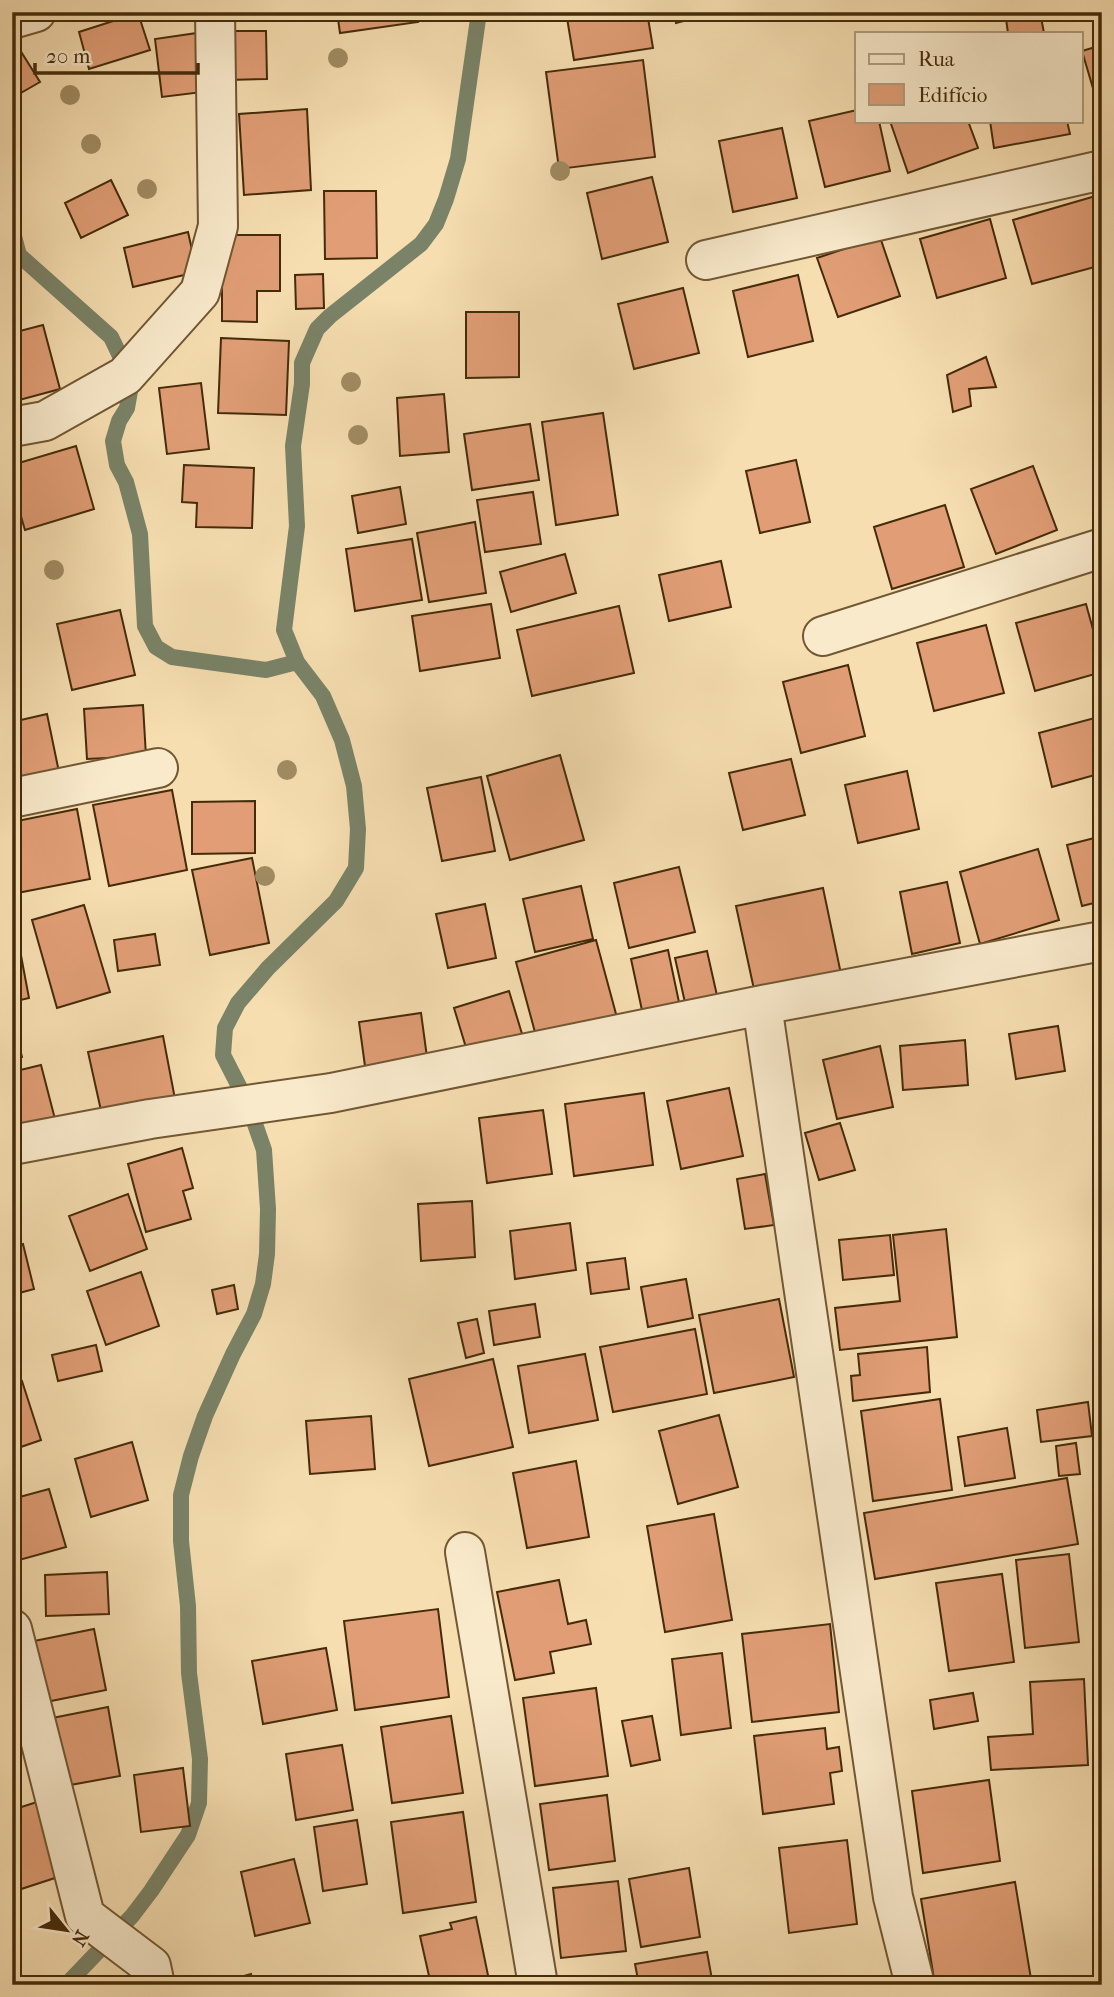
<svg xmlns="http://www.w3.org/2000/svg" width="1114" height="1997" viewBox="0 0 1114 1997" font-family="'IM FELL French Canon',serif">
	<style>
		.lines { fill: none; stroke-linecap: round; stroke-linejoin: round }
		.stream { stroke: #7a8368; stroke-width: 16 }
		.building { fill: #e19e76; stroke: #452b0a; stroke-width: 2 }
		.street-casing { stroke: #715834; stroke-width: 42 }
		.street { stroke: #f9eacc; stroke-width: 38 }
		.tree { fill: #a18c63 }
	</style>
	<rect width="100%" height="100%" fill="#f6deb1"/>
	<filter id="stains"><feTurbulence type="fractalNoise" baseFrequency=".00286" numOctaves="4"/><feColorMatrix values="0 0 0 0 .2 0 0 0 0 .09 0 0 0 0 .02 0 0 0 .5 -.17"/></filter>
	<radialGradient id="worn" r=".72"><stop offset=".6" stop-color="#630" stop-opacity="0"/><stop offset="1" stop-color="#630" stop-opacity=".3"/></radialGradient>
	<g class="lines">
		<!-- stream -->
		<path class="stream" d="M12 229 19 255 111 337 122 360 130 391 127 408 119 421 113 441 117 465 126 482 140 534 145 626 156 647 172 657 266 670 297 662
			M66 1985 132 1916 151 1891 188 1835 199 1803 200 1759 189 1673 188 1606 181 1541V1495L191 1456 205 1416 233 1354 254 1314 263 1284 267 1254 268 1209 264 1150 248 1104 223 1055 225 1028 238 1003 268 968 336 901 356 868 358 829 354 786 342 740 323 696 297 662 284 630 297 526 293 446 302 384V363L317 329 330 316 421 244 436 224 446 199 458 159 479 12"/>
	</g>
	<!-- building -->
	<path class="building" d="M337 12H416L418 22 340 33Z
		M566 12H647L653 48 574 60Z
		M674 12H718L676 23Z
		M1005 12H1040L1044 33H1008Z
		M138 13 150 50 89 69 79 32Z
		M226 31H266L267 79 226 80Z
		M204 32 211 91 162 97 155 39Z
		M15 42 40 82 12 98V43Z
		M1102 45V119L1082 51Z
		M643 60 655 157 559 169 546 72Z
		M307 109 311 190 244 195 239 114Z
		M857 110V121H879L890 171 825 187 809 121Z
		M890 121H968L978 148 908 173Z
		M990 121H1067L1070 134 994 148Z
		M782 128 797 198 733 212 719 141Z
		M652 177 668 242 602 259 587 193Z
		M111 180 128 215 81 238 65 203Z
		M324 191H376L377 258 325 259Z
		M1099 195 1102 205V265L1032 284 1013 220Z
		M990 219 1006 278 937 298 920 239Z
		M188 232 197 272 133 287 124 248Z
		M222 235H280V291H257V322L222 321Z
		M880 237 900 296 838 317 817 258Z
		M323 274 324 308 296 309 295 275Z
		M798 275 813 341 748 357 733 291Z
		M683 288 699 353 634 369 618 304Z
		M466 312H519V377L466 378Z
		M43 325 60 389 12 402V333Z
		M221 338 289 341 286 415 218 413Z
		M986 357 996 387 969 389 971 406 953 412 947 375Z
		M201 383 209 449 167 454 159 388Z
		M444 394 449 452 400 456 397 398Z
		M603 413 618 515 556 525 542 422Z
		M530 424 539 480 472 490 464 434Z
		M76 446 94 509 25 530 12 486V465Z
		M796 460 810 522 760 533 746 471Z
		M184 465 254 468 252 528 196 527 197 503 182 502Z
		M1033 466 1057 530 996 554 971 489Z
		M400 487 406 524 358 533 352 496Z
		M533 492 541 544 485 552 477 500Z
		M945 505 964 567 892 589 874 527Z
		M475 522 486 593 429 602 417 533Z
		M412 539 422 600 355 611 346 549Z
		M565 554 576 593 511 612 500 572Z
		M721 561 731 607 669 621 659 575Z
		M491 604 500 658 420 671 412 616Z
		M1086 604 1102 662V672L1035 691 1016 623Z
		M619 606 634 673 532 696 517 630Z
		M120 610 135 675 72 690 57 624Z
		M986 625 1004 693 934 711 917 643Z
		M848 665 865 736 801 753 783 682Z
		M143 705 146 756 87 759 84 709Z
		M47 714 60 777 12 788V722Z
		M1102 716V773L1052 787 1039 733Z
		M560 755 584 840 510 860 487 776Z
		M791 759 805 815 743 830 729 773Z
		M907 771 919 829 858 843 845 785Z
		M481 777 495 851 442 861 427 788Z
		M172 790 187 870 109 886 93 805Z
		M255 801V853L192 854V802Z
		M77 809 90 879 12 894V822Z
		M1102 836V901L1082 906 1067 845Z
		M1038 849 1059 920 980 944 960 872Z
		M252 858 269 943 210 955 192 870Z
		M679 867 695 932 629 948 614 883Z
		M947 882 960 943 912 954 900 892Z
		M581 886 593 939 535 952 523 899Z
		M823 888 841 974 755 994 736 906Z
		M485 904 496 958 448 968 436 914Z
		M84 905 110 992 57 1008 32 920Z
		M155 934 160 965 118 971 114 940Z
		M596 940 619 1025 539 1047 516 962Z
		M19 945 29 998 12 1002V947Z
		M668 950 680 1007 643 1015 631 959Z
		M707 951 718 1000 686 1007 675 958Z
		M509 991 526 1047 471 1064 454 1008Z
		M421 1013 429 1072 367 1081 359 1022Z
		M12 1017 22 1057 12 1060Z
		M1058 1026 1065 1071 1016 1079 1009 1034Z
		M163 1036 175 1099 102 1115 88 1052Z
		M965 1040 968 1085 903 1090 900 1046Z
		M880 1046 893 1107 837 1119 823 1060Z
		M41 1065 56 1123 12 1135V1072Z
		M729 1088 743 1156 681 1169 667 1101Z
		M644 1093 653 1165 574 1176 565 1104Z
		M543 1110 552 1174 487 1183 479 1118Z
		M840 1123 855 1170 819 1180 805 1133Z
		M182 1148 193 1188 183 1191 191 1219 146 1232 128 1164Z
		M765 1174 774 1225 745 1229 737 1179Z
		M128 1194 147 1249 90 1271 69 1216Z
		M472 1201 475 1257 421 1261 418 1204Z
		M570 1223 576 1270 515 1279 510 1231Z
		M946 1229 957 1337 840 1350 835 1308 900 1301 893 1235Z
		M890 1235 894 1275 843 1280 839 1240Z
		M23 1244 34 1289 12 1295V1247Z
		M625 1258 629 1289 591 1294 587 1263Z
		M141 1272 159 1326 106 1345 87 1291Z
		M686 1279 693 1318 648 1327 641 1287Z
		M234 1285 238 1309 217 1314 212 1290Z
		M779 1299 794 1377 714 1393 699 1315Z
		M535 1304 540 1337 494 1345 489 1311Z
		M477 1319 484 1353 466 1358 458 1323Z
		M695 1329 707 1394 613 1412 600 1347Z
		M96 1345 102 1371 58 1381 52 1355Z
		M927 1347 930 1392 853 1401 851 1376 860 1375 858 1354Z
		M585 1354 598 1420 529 1433 518 1366Z
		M493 1359 513 1447 429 1466 409 1379Z
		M22 1381 41 1440 12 1450V1384Z
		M940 1399 952 1490 873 1501 861 1411Z
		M1088 1402 1092 1436 1041 1442 1037 1410Z
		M719 1415 738 1487 678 1504 659 1431Z
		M371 1416 375 1469 310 1474 306 1421Z
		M1007 1428 1015 1478 965 1486 958 1437Z
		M132 1442 148 1500 91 1517 75 1459Z
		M1076 1443 1080 1474 1059 1476 1056 1446Z
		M576 1461 589 1537 527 1548 513 1473Z
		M1067 1478 1078 1544 875 1579 864 1513Z
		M49 1489 66 1547 12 1562V1499Z
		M714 1514 732 1620 665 1632 647 1526Z
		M1102 1519V1608L1094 1607Z
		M1069 1554 1079 1642 1025 1648 1016 1560Z
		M107 1572 109 1614 46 1616 45 1575Z
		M1002 1574 1014 1662 949 1671 936 1583Z
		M559 1580 568 1624 586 1620 591 1644 550 1652 554 1673 515 1680 497 1592Z
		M438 1609 449 1697 355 1710 344 1621Z
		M830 1624 839 1712 752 1722 742 1634Z
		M94 1629 106 1690 41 1703 29 1642Z
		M326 1648 337 1710 263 1724 252 1661Z
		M722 1653 731 1728 681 1735 672 1659Z
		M1084 1679 1088 1765 991 1770 988 1737 1033 1734 1030 1682Z
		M596 1688 608 1776 535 1786 523 1698Z
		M973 1693 978 1721 934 1729 930 1700Z
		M108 1707 120 1776 59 1787 47 1719Z
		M451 1716 463 1793 392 1803 381 1727Z
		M652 1716 660 1760 631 1766 622 1721Z
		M825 1728 827 1749 839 1747 842 1771 830 1773 834 1804 763 1814 754 1736Z
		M342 1745 353 1810 296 1820 286 1754Z
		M183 1768 190 1826 141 1832 134 1775Z
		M989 1780 1000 1861 923 1873 912 1791Z
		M607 1795 615 1861 549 1870 540 1804Z
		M40 1801 64 1875 12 1892V1810Z
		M463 1812 476 1902 403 1913 391 1822Z
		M357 1820 367 1884 323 1891 314 1827Z
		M847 1840 857 1924 789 1933 779 1848Z
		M294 1859 310 1923 255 1936 241 1872Z
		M689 1868 700 1937 641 1947 629 1879Z
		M618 1881 626 1951 561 1958 553 1888Z
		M1015 1882 1032 1985H935L921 1899Z
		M476 1917 490 1985H416L415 1978 429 1976 420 1936 452 1929 450 1923Z
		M12 1942 19 1971 12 1972Z
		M707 1952 713 1985H639L635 1964Z
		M251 1974 254 1985H212Z"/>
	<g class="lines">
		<!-- street casing -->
		<g class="street-casing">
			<path id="street" d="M12 19 36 12
				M706 260 1102 170
				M12 427 45 421 125 376 200 292 218 226 215 12
				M823 636 1102 548
				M12 798 158 768
				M762 1005 893 1897 915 1985
				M12 1145 150 1119 331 1093 762 1005 1102 941
				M465 1552 538 1985
				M12 1629 85 1916 151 1966 155 1985"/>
		</g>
		<!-- street -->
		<use href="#street" class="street"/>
	</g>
	<!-- trees -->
	<g class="tree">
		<circle cx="338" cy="58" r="10"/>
		<circle cx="70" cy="95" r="10"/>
		<circle cx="91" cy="144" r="10"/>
		<circle cx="560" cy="171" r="10"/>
		<circle cx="147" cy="189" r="10"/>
		<circle cx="351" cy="382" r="10"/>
		<circle cx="358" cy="435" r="10"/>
		<circle cx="54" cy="570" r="10"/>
		<circle cx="287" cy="770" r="10"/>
		<circle cx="265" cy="876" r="10"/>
	</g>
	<!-- margin -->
	<rect width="1114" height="1997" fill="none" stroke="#f6deb1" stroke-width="42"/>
	<rect x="14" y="14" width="1086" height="1969" fill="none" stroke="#452b0a" stroke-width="3.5"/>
	<rect x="21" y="21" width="1072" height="1955" fill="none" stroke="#452b0a" stroke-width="2"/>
	<!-- legend -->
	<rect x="855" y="32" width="228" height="91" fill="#f9eacc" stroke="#b19e7e" stroke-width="2"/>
	<rect x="869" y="54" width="35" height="10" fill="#f9eacc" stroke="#b19e7e" stroke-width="2"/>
	<text x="918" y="66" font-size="21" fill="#452b0a">Rua</text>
	<rect x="869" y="84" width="35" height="21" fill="#e19e76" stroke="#b19e7e" stroke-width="2"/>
	<text x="918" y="102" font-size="21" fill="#452b0a">Edifício</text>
	<!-- north arrow -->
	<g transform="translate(66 1930) rotate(120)" stroke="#f9eacc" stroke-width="5" paint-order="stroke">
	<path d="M0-5L12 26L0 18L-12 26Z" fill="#452b0a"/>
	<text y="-10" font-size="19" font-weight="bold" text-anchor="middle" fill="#452b0a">N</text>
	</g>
	<!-- scale -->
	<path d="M35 63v10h163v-10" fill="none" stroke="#452b0a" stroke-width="3.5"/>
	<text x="46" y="63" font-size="21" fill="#452b0a" stroke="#f9eacc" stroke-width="5" paint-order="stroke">20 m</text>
	<rect width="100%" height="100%" filter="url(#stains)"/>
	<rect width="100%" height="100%" fill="url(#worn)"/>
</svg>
